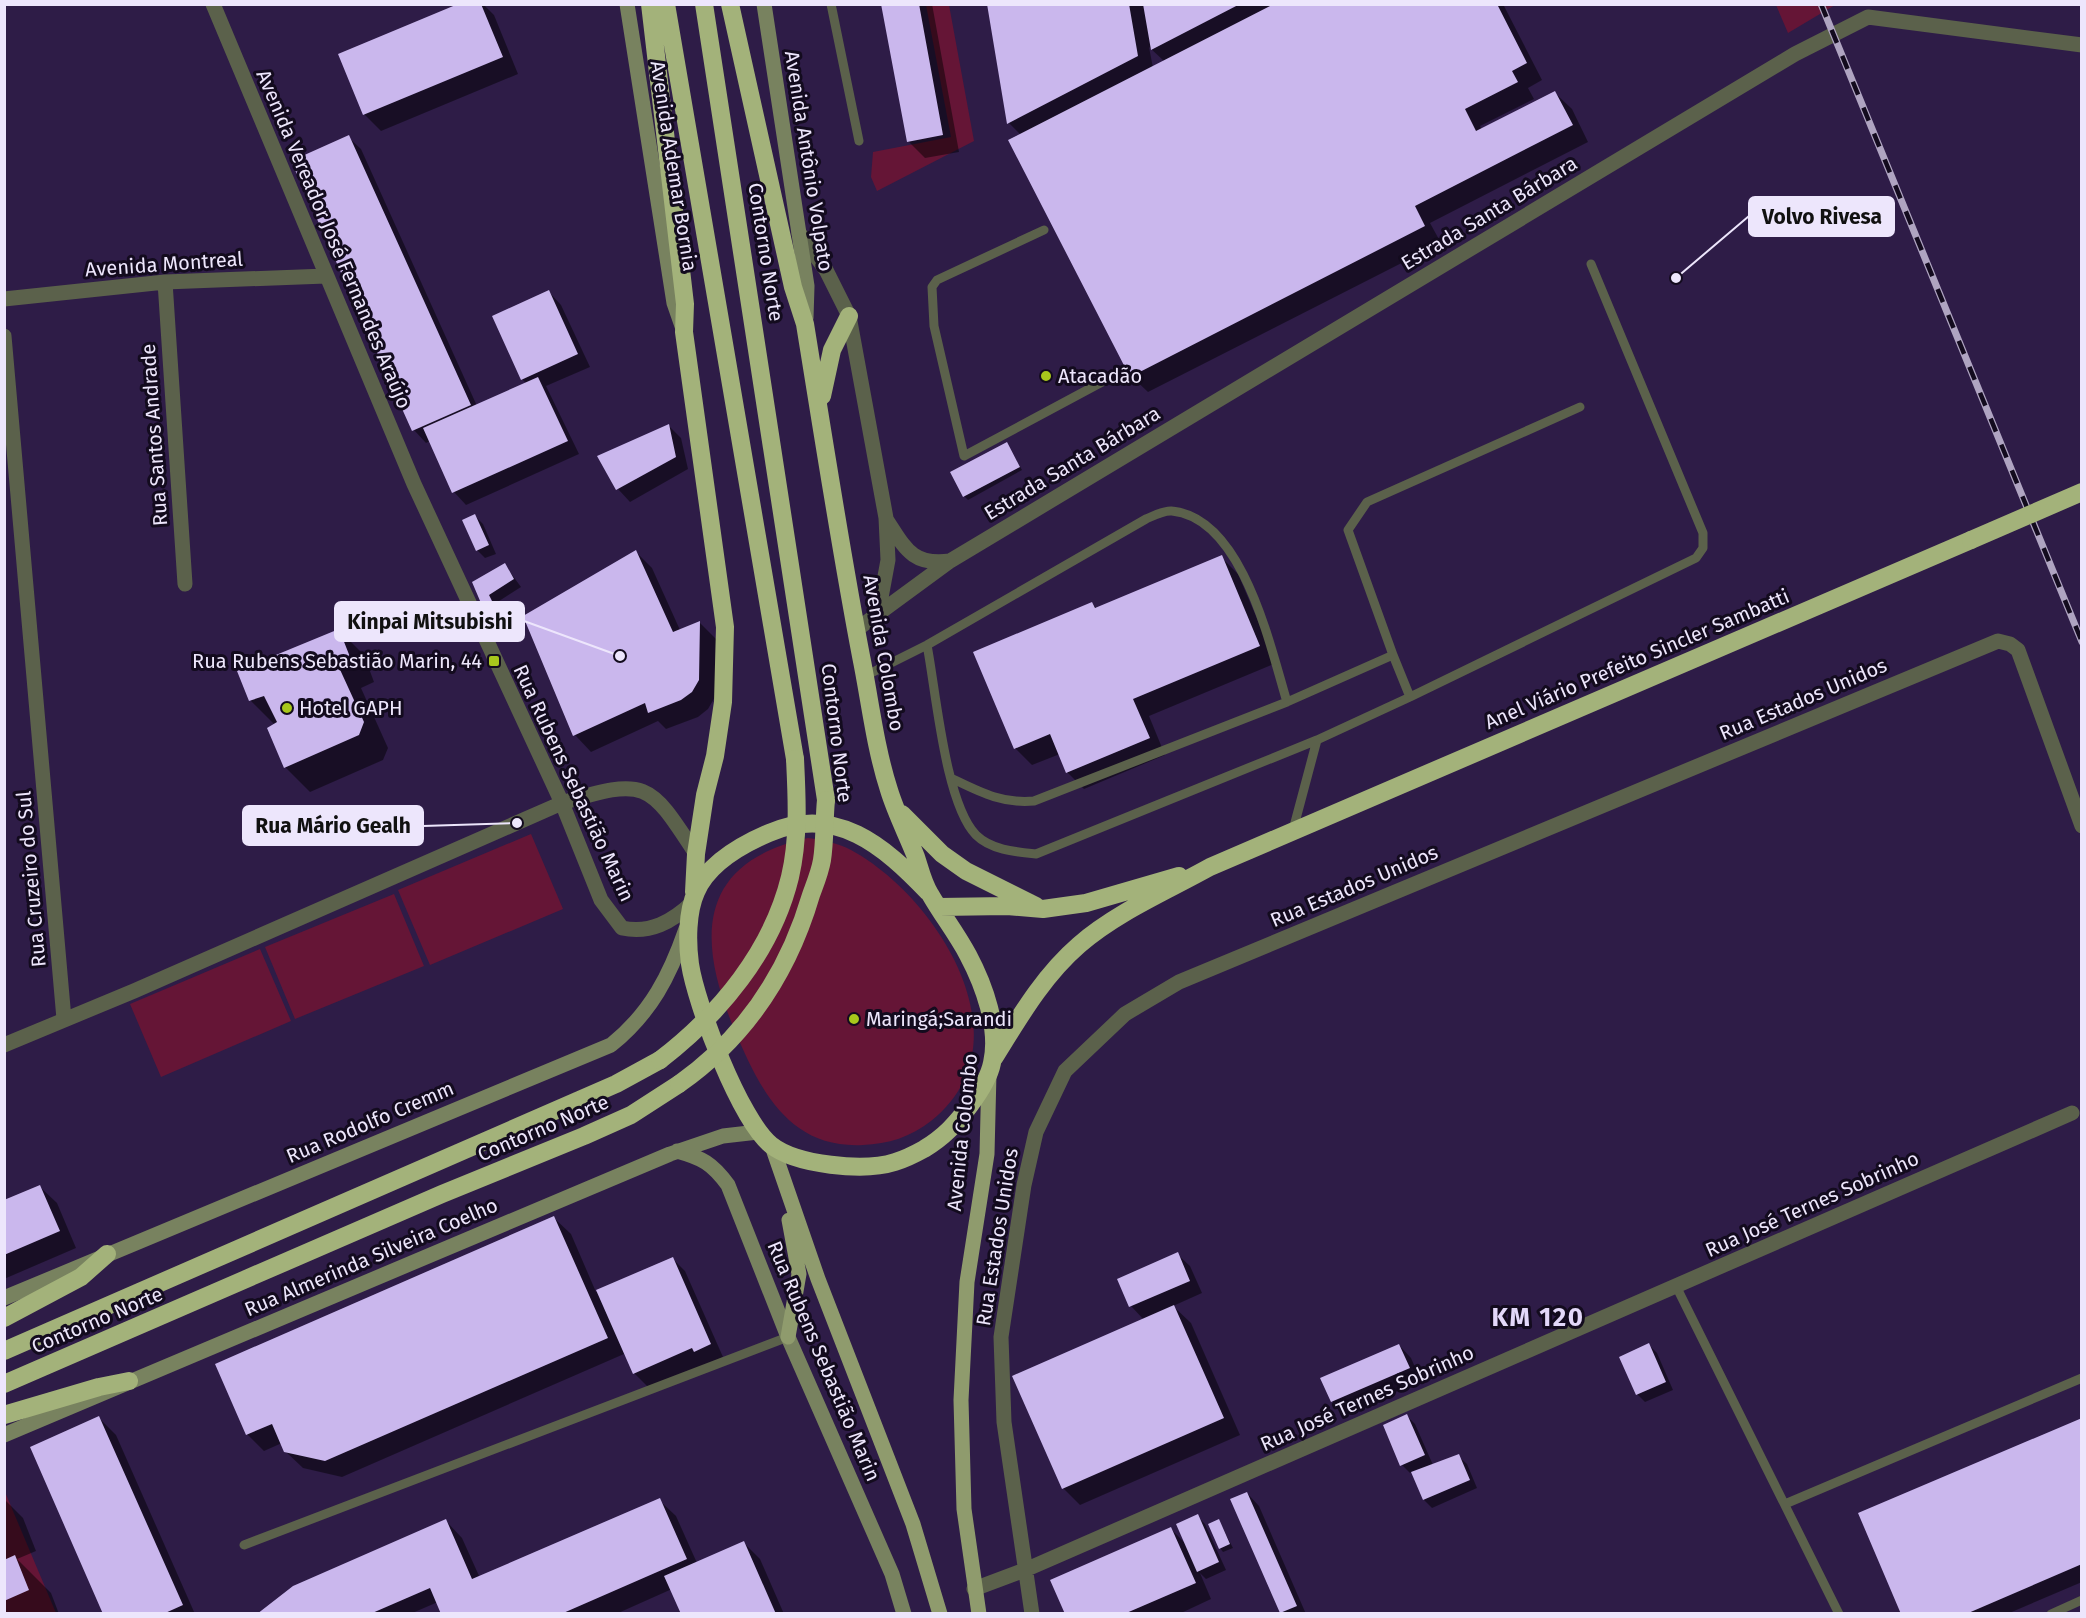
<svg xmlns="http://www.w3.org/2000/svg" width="2086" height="1618" viewBox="0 0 2086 1618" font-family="'Fira Sans',sans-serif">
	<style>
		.green { fill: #651536 }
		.shadow { fill: #0007; fill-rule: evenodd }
		.building { fill: #cab7ed }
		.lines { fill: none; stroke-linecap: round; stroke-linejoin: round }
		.lane { stroke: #5b614b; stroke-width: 9 }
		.street { stroke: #5b614b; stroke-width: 15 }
		.secondary { stroke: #78825f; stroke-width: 15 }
		.primary { stroke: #8f9b6d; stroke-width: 15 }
		.highway { stroke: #a3b27a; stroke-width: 18 }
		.rail-casing { stroke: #afa4c1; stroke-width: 7 }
		.rail { stroke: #130b1e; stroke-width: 4.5; stroke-dasharray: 14; stroke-linecap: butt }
		.highway-bridge { stroke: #a3b27a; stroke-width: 18 }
		.poi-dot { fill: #a8c71c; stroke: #130b1e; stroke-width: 2 }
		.labels { text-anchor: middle; stroke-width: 6; stroke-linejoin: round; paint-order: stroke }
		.street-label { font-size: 20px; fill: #ede6fc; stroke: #130b1e }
		.poi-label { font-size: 20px; fill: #ede6fc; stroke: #130b1e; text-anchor: start }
		.district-label { font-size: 26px; font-weight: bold; letter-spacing: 1.5px; fill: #e3d8f9; stroke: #130b1e }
		.leader { fill: none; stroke: #ede6fc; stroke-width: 2 }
		.callout-dot { fill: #ede6fc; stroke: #130b1e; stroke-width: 2 }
		.callout { fill: #ede6fc; stroke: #ede6fc; stroke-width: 2 }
		.callout-label { font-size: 21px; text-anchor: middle; font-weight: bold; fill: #111 }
	</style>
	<rect width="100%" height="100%" fill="#2e1c47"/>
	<!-- green -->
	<path class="green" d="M926 5H949L974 141 877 191 871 177 873 152 951 137Z
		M1776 5H1835L1788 33Z
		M531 834 563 909 430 965 398 890Z
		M808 838C823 840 838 843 851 850 938 897 1030 1043 931 1121 911 1137 888 1144 863 1145 789 1149 760 1090 735 1031 697 941 695 863 808 838Z
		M394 894 424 966 295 1019 265 947Z
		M260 949 291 1021 161 1077 130 1004Z
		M5 1492 56 1613H5Z"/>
	<!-- shadow -->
	<path class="shadow" d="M462 4H483L494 15 518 74 381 131 364 114Z
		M883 4H932L959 152 925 158 908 141Z
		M989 4H1503L1542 80 1528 88 1534 99 1480 126 1482 130 1555 93 1572 109 1588 142 1430 223 1441 243 1148 392 1131 376 1021 135 1009 123ZM1149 47 1165 62 1153 68Z
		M348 137 361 149 477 406 527 384 522 379 549 292 561 305 590 367 546 386 579 454 466 505 454 492 430 441 426 443 414 430Z
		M669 426 681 438 688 469 630 502 618 489 599 457Z
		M1007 444 1022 470 968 500 964 496Z
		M475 516 483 524 496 554 485 558 477 550Z
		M636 552 652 568 680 630 699 622 716 639 715 697 708 709 698 717 666 729 658 721 591 752 575 735Z
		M1221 557 1238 574 1276 663 1149 716 1165 755 1084 789 1067 772 1060 754 1032 765 1015 748 1092 603 1097 609Z
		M505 565 521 587 496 603 507 625 499 629 491 621 474 583Z
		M339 630 364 655 374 682 361 688 388 748 383 760 310 792 285 767 275 725 251 701 238 672Z
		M40 1187 57 1203 76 1248 4 1279V1202Z
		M554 1218 571 1234 596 1292 673 1259 685 1271 723 1357 651 1390 634 1373 624 1354 342 1477 303 1468 285 1451 282 1443 264 1451 247 1434Z
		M1177 1254 1190 1266 1202 1293 1173 1306 1191 1323 1240 1435 1080 1505 1063 1488 1144 1320 1131 1306 1119 1279Z
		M1399 1345 1411 1358 1421 1381 1344 1414 1332 1401Z
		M1649 1345 1657 1353 1673 1390 1645 1402 1637 1394Z
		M1407 1416 1415 1424 1433 1465 1458 1456 1467 1464 1477 1488 1432 1508 1424 1500 1412 1472 1410 1473 1402 1465 1385 1426Z
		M99 1418 116 1435 195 1614H105Z
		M2082 1420V1582L2007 1614H1902Z
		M1247 1493 1259 1506 1306 1614 1281 1613Z
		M4 1499 23 1518 36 1551 17 1559 51 1593 59 1614H4Z
		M659 1500 676 1516 697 1563 744 1543 760 1559 784 1614H682L672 1589 616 1614H443L438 1602 410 1614H259L446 1521 462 1538 480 1578Z
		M1197 1516 1205 1524 1226 1570 1206 1579 1200 1573 1211 1599 1179 1614H1066L1171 1529 1186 1544Z
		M1219 1521 1233 1548 1223 1552 1220 1548Z"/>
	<!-- building -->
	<path class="building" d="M458 4H481L503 57 363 115 338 54Z
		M881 4H919L943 135 907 142Z
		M987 4H1129L1138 56 1007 124Z
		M1143 4H1240L1151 50Z
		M1274 4H1497L1527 63 1512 71 1518 82 1465 109 1476 131 1555 91 1573 125 1415 206 1425 226 1130 377 1008 140Z
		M349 135 471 405 412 431 291 161Z
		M549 290 578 354 521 380 492 316Z
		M538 377 568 441 452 493 423 428Z
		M669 424 676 457 616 490 597 456Z
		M1007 442 1020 467 963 497 950 472Z
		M475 514 489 545 476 551 462 520Z
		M636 550 673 632 700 621 699 680 692 692 681 700 648 713 645 703 573 736 523 616Z
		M1222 555 1260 646 1133 699 1150 738 1066 773 1050 734 1014 749 973 652 1092 602 1095 608Z
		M505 563 514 579 489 595 500 617 489 622 472 582Z
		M339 629 350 657 337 663 364 722 359 735 284 768 267 728 277 722 264 696 249 701 237 671Z
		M40 1185 60 1231 4 1255V1200Z
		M554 1216 608 1338 325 1461 284 1452 272 1424 246 1435 215 1364Z
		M1178 1252 1190 1281 1129 1307 1117 1279Z
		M673 1257 711 1344 694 1352 692 1348 633 1374 596 1290Z
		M1174 1305 1224 1418 1062 1489 1012 1376Z
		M1649 1343 1666 1382 1636 1395 1619 1357Z
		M1399 1344 1410 1368 1331 1402 1320 1378Z
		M1407 1414 1425 1455 1400 1466 1383 1425Z
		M99 1416 183 1605 163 1614H103L30 1447Z
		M2082 1418V1564L1966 1614H1901L1858 1513Z
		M1459 1454 1470 1480 1423 1500 1411 1472Z
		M1247 1492 1297 1606 1280 1613 1230 1499Z
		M660 1498 687 1559 561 1614H441L430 1588 370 1614H257L293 1586 446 1519 472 1579Z
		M1198 1514 1219 1562 1197 1572 1176 1524Z
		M1219 1519 1230 1544 1219 1549 1208 1524Z
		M1171 1527 1196 1583 1124 1614H1065L1050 1580Z
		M744 1541 776 1614H681L664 1576Z
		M15 1555 29 1590 4 1601V1560Z"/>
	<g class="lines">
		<!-- lane -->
		<path class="lane" d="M831 4 859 141
			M1044 230 937 280 932 287 934 326 964 456 1117 374
			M1393 655 1348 530 1367 502 1580 407
			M865 676 927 645 1146 519C1153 516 1164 510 1172 511 1243 518 1270 646 1287 702L1393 655 1410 697 1317 740 1036 854C1016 852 991 850 976 835 945 803 936 691 927 645
			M1410 697 1696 558 1703 548V533L1591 264
			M951 778C980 792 1002 804 1034 801L1287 702
			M1293 830 1317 740
			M1676 1286 1839 1614
			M1785 1504 2082 1378
			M244 1545 788 1337
			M2051 1614 2082 1600"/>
		<!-- street -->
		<path class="street" d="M213 4 414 484 562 803 601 900 622 928C650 934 672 922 693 902
			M799 233 826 270 849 316 886 518 888 560 878 614
			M165 282 185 584
			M4 299 165 282 326 276
			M4 336 64 1019
			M886 519C905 548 912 566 950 561
			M856 630 950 561 1795 54 1868 17 2082 45
			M4 1045 134 991 562 803C647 777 649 782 696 854
			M974 1589 1025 1570 2072 1113
			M1032 1614 1004 1422 1001 1337 1024 1185 1036 1132 1065 1071 1125 1014 1179 982 1998 641 2010 644 2018 650 2082 826"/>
		<!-- secondary -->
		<path class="secondary" d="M627 4 674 303 682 326
			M764 4 807 286 806 318
			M677 1151C702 1158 712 1163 728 1185L788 1337 892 1574 904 1614
			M4 1298 611 1045C651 1013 670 975 686 929
			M4 1435 670 1154 723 1136 758 1132"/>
		<!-- primary -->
		<path class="primary" d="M772 1146 818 1279 913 1524 940 1614
			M788 1337 799 1274 789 1220
			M979 1614 964 1509 961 1400 967 1282 987 1154 989 1073"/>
		<!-- highway -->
		<path class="highway" d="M650 4 685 304 684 332 725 627 723 702 715 756 705 795 696 854 694 892
			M666 4 795 759
			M704 4 826 800
			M730 4 793 287 805 324C823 435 840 546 861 656 870 700 875 747 889 790 896 813 907 834 916 857 920 869 923 883 930 894 942 915 957 934 968 955 984 985 1000 1029 992 1063 989 1078 979 1093 970 1105 956 1124 944 1137 924 1149 915 1154 905 1159 895 1162 864 1172 796 1165 771 1145 740 1120 696 1004 690 964 687 942 687 912 696 892 708 864 741 845 769 833 836 804 884 846 928 892
			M822 396 832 350 849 316
			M902 814 942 854 966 871 1036 906
			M939 907 1007 906 1043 909 1086 903 1179 876
			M994 1058C1019 1018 1043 976 1079 945 1117 912 1167 891 1210 867L1971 540
			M4 1318 81 1277 107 1254
			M4 1351 616 1084 660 1060
			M4 1384 442 1194 584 1136 631 1115 679 1084
			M4 1415 99 1387 129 1381"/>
		<!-- rail casing -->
		<g class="rail-casing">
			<path id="rail" d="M1821 4 2082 642"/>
		</g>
		<!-- rail -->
		<use href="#rail" class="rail"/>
		<!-- highway-bridge -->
		<path class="highway-bridge" d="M1971 540 2082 492
			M660 1060C720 1014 772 951 790 877 799 839 797 798 795 759
			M679 1084C746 1037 788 973 811 895 815 884 820 872 822 860 825 841 824 820 826 800"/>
	</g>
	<!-- markers -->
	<g class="poi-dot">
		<circle cx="1046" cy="376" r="6"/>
		<rect x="488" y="655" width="12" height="12" rx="3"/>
		<circle cx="287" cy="708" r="6"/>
		<circle cx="854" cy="1019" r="6"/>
	</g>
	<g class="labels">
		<!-- street labels -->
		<g class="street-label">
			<text transform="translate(809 161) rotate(81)" y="7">Avenida Antônio Volpato</text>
			<text transform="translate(674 166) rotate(81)" y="7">Avenida Ademar Bornia</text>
			<text transform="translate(1489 213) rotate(-31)" y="7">Estrada Santa Bárbara</text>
			<text transform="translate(334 239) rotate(67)" y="7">Avenida Vereador José Fernandes Araújo</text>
			<text transform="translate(766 252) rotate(81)" y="7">Contorno Norte</text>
			<text transform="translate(164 264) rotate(-4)" y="7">Avenida Montreal</text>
			<text transform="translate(154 435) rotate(-94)" y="7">Rua Santos Andrade</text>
			<text transform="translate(1072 463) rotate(-31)" y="7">Estrada Santa Bárbara</text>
			<text transform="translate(884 653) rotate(80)" y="7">Avenida Colombo</text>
			<text transform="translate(1637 659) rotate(-23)" y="7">Anel Viário Prefeito Sincler Sambatti</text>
			<text transform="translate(1803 699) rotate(-23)" y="7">Rua Estados Unidos</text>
			<text transform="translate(837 733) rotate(83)" y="7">Contorno Norte</text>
			<text transform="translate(574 783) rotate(65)" y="7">Rua Rubens Sebastião Marin</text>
			<text transform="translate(31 879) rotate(-95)" y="7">Rua Cruzeiro do Sul</text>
			<text transform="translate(1354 886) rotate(-23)" y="7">Rua Estados Unidos</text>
			<text transform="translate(370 1122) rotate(-23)" y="7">Rua Rodolfo Cremm</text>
			<text transform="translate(543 1128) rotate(-23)" y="7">Contorno Norte</text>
			<text transform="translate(962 1132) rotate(-84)" y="7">Avenida Colombo</text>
			<text transform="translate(1812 1204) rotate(-24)" y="7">Rua José Ternes Sobrinho</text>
			<text transform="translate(997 1237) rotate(-81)" y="7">Rua Estados Unidos</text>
			<text transform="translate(371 1257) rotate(-23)" y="7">Rua Almerinda Silveira Coelho</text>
			<text transform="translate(97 1320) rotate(-23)" y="7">Contorno Norte</text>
			<text transform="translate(824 1361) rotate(67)" y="7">Rua Rubens Sebastião Marin</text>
			<text transform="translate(1367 1398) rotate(-24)" y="7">Rua José Ternes Sobrinho</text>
		</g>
		<!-- poi labels -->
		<g class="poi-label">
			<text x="1058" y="383">Atacadão</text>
			<text x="482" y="668" text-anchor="end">Rua Rubens Sebastião Marin, 44</text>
			<text x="299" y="715">Hotel GAPH</text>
			<text x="866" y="1026">Maringá;Sarandi</text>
		</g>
		<!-- district labels -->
		<g class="district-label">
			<text x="1538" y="1326">KM 120</text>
		</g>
	</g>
	<!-- callouts -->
	<path class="leader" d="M1676 278L1749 216M620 656L524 621M517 823L423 826"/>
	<g class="callout-dot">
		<circle cx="1676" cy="278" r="6"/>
		<circle cx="620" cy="656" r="6"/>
		<circle cx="517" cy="823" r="6"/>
	</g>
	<g class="callout">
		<rect x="1749" y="197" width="145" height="39" rx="6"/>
		<rect x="335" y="602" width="189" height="39" rx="6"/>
		<rect x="243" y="806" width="180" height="39" rx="6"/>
	</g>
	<g class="callout-label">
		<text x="1822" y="224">Volvo Rivesa</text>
		<text x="430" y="629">Kinpai Mitsubishi</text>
		<text x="333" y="833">Rua Mário Gealh</text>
	</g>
	<!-- border -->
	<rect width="2086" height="1618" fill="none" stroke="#ede6fc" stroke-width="12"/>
</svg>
